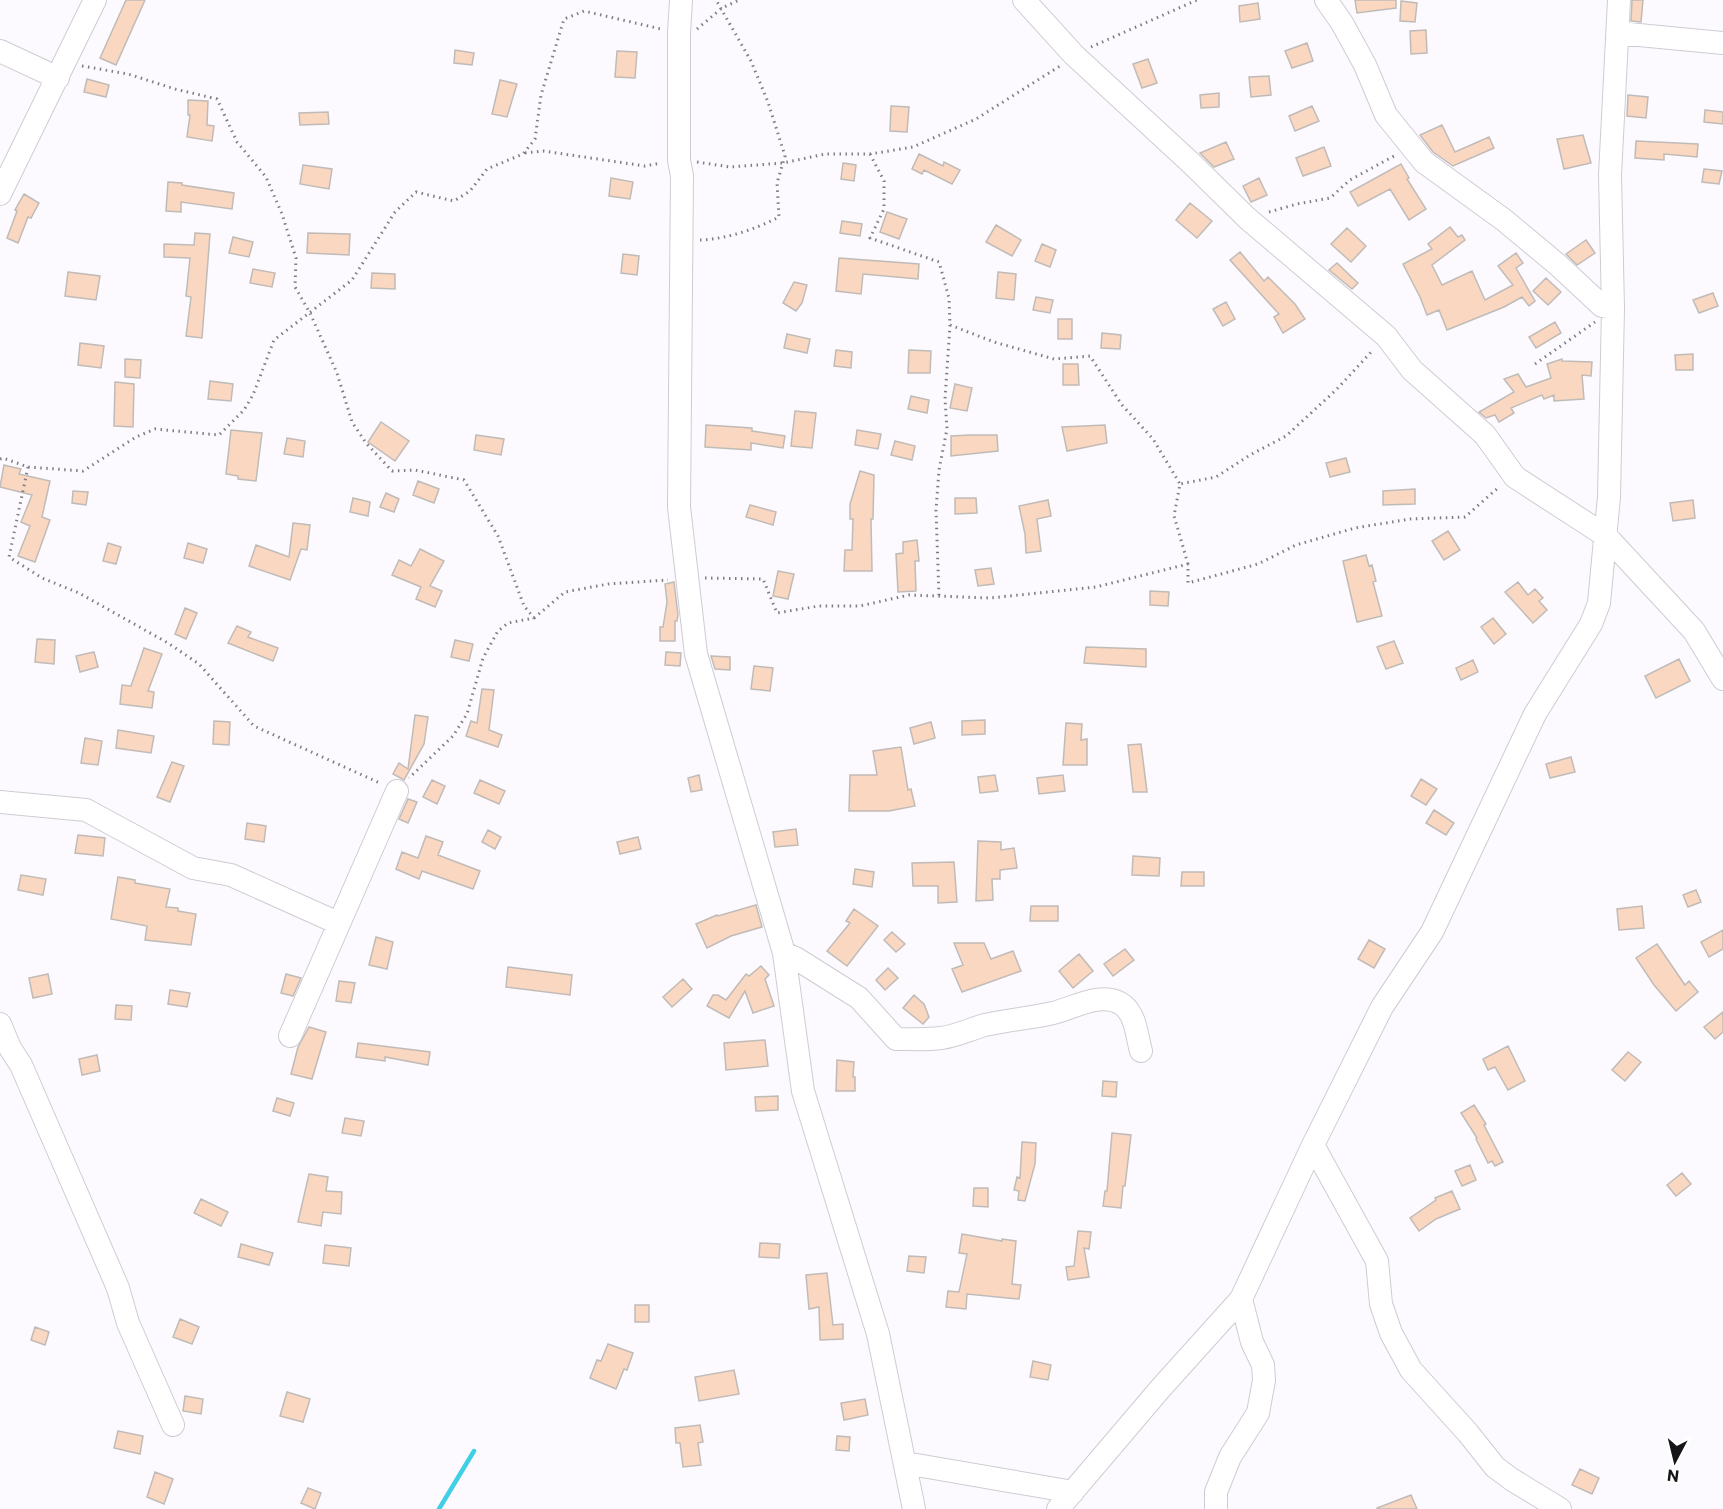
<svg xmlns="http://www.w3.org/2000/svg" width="1723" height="1509" viewBox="0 0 1723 1509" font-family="Commissioner,sans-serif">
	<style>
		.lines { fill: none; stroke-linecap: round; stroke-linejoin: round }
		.stream { stroke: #40cfe4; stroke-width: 4.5 }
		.building { fill: #f9d7c1; stroke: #c1bbb8; stroke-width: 1.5 }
		.minor-casing { stroke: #ceccd2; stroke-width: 24 }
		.path { stroke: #7e7d80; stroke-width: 3; stroke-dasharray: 1.5 4.5; stroke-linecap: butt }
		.minor { stroke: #fff; stroke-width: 22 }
	</style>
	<rect width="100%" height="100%" fill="#fcfaff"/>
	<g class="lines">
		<!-- stream -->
		<path class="stream" d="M439 1509 474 1451"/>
	</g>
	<!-- building -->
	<path class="building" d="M126 0H145L116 65 100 58Z
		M1355 0H1396V8L1357 13Z
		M1632 0H1643L1641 22 1631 21Z
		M1401 1 1417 3 1415 22 1400 21Z
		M1258 3 1260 19 1240 22 1239 6Z
		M1426 30 1427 53 1411 54 1410 31Z
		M1307 43 1313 61 1292 68 1285 51Z
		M455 50 474 53 472 65 454 63Z
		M617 51 637 52 635 78 615 77Z
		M1148 59 1157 83 1142 88 1133 64Z
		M1269 76 1271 95 1251 97 1249 77Z
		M87 79 109 85 106 97 84 92Z
		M500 80 517 84 507 117 492 114Z
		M1219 93V107L1201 108 1200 95Z
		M1628 95 1648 97 1646 118 1627 116Z
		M188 100 208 101 207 125 214 126 212 141 187 137 190 115H188Z
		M891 106 909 107 907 132 890 131Z
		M1312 106 1319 121 1295 131 1289 116Z
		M1705 110 1723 112V124L1704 122Z
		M328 112 329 124 300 125 299 113Z
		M1442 125 1455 152 1489 137 1494 148 1453 166 1433 152 1420 135Z
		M1583 135 1591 163 1564 169 1557 139Z
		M1636 141 1698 144 1697 157 1664 154V160L1635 158Z
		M1226 142 1234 159 1214 167 1200 153Z
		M1324 147 1331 166 1303 176 1296 158Z
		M919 154 943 166 944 162 960 170 952 184 924 170 922 174 912 169Z
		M843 163 856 165 854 181 841 179Z
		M1401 164 1409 178 1407 179 1426 209 1409 220 1390 189 1358 206 1350 192Z
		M303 165 332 169 329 189 300 184Z
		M1704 169 1722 171 1719 184 1702 182Z
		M611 178 633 182 630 199 609 196Z
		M1259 178 1267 195 1251 202 1243 186Z
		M168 182 182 183V185L234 193 232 209 181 202V212L166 211Z
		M24 194 39 203 31 218 28 217 18 243 7 238 17 211 15 210Z
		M1190 203 1212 221 1197 238 1176 220Z
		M887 212 907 219 899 239 880 232Z
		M842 221 862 224 860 236 840 233Z
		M996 225 1021 240 1012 256 986 242Z
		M1450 227 1458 237 1462 235 1465 240 1432 265 1442 285 1472 271 1485 300 1513 285 1498 266 1516 253 1523 263 1516 268 1535 301 1529 306 1522 297 1504 307 1447 330 1439 310 1427 315 1420 297 1403 264 1432 249 1428 244Z
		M1347 228 1366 246 1351 262 1331 244Z
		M195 233 210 234 202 338 186 336 191 297 186 296 190 258 164 257V244L194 245Z
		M308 233 350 234 349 255 307 253Z
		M233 237 253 242 249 257 229 253Z
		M1586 240 1595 253 1577 265 1566 254Z
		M1042 244 1056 250 1050 267 1035 261Z
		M1240 252 1264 281 1268 277 1295 304 1305 319 1283 333 1274 317 1279 314 1230 260Z
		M623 254 639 256 637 275 621 273Z
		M839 258 919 264 918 279 863 274 861 294 836 291Z
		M1337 263 1358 283 1352 289 1329 270Z
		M253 269 275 273 272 287 250 283Z
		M68 272 100 276 96 300 65 296Z
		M998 272 1016 274 1014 300 996 298Z
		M372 273 395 274V289L371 288Z
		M1546 278 1561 292 1548 305 1533 291Z
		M794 282 807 285 802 303 796 311 783 303Z
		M1713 293 1718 306 1699 313 1693 300Z
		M1036 297 1053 300 1050 313 1033 310Z
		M1226 302 1235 319 1223 326 1213 309Z
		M1058 319H1072V339H1058Z
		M1555 322 1561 333 1536 348 1529 337Z
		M1102 333 1121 335 1120 349 1101 348Z
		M787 334 810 339 807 353 784 348Z
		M80 343 104 346 101 368 78 365Z
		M836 350 852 352 851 368 834 366Z
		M909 350 931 351 930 373H908Z
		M1693 354V370H1676L1675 355Z
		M125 359 141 360 140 378 125 377Z
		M1562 359V361L1592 362 1591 376 1582 375 1584 399 1554 401V395L1544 399 1542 395 1511 408 1514 413 1499 422 1495 415 1486 418 1479 412 1514 392 1504 379 1518 374 1526 387 1551 378 1547 364Z
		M1063 364H1078L1079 385H1063Z
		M210 381 233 384 231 401 208 399Z
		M115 382 134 384 133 427 114 426Z
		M955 384 972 388 967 411 950 408Z
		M911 396 929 400 927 413 908 409Z
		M795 411 816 413 812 448 791 446Z
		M381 422 409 441 395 461 368 442Z
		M706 425 752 428V431L785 436 783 448 751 443V450L705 447Z
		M1105 425 1107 443 1067 451 1062 427Z
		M231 430 262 433 256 481 238 479V476L226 474Z
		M857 430 881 434 878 449 855 445Z
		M476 435 504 439 501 455 474 450Z
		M970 435H997L998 451 951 456V436Z
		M287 438 305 441 303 457 284 454Z
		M895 441 915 446 912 460 891 455Z
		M1346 458 1350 472 1330 477 1326 463Z
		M4 465 21 469 19 474 50 481 42 517 50 520 35 562 18 556 30 526 21 522 32 495 0 487Z
		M860 471 874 475 873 519H871L872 571H844L845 550H852L853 519H850V504Z
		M418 481 439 489 434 503 413 495Z
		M1415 489V504L1383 505V491Z
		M73 491 88 492 86 505 72 503Z
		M386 493 399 499 394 512 380 507Z
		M353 498 370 502 368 516 350 512Z
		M955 498H976L977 513 955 514Z
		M1048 500 1051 516 1037 519 1041 551 1026 553 1025 534 1019 506Z
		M1693 500 1695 518 1673 521 1670 503Z
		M750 505 776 512 773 525 746 517Z
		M293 523 310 525 307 550 301 549 290 580 249 566 256 545 289 557Z
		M1448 531 1460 550 1444 560 1432 541Z
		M917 540 919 561H915L916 591 898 592 896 554 903 553V542Z
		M108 543 121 547 116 564 103 561Z
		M188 543 207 549 203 563 184 558Z
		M420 549 444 561 430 586 442 591 435 607 416 599 421 587 392 575 399 560 411 566Z
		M1366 555 1369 566 1372 565 1376 581 1373 582 1382 616 1357 622 1343 561Z
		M991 568 994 584 978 586 975 570Z
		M778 571 794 574 788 599 773 596Z
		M674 582 678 615 677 621H675V641H660V627H663L667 602 665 584Z
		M1518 582 1528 595 1535 589 1543 598 1539 601 1547 610 1533 623 1505 592Z
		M1150 591 1169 592 1168 606 1150 605Z
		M185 608 197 613 186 639 175 634Z
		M1493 618 1506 634 1494 644 1481 627Z
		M237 626 251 632 248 637 278 648 273 661 228 643Z
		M37 639 55 640 54 664 35 662Z
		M455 640 473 644 469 661 451 657Z
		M1394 641 1403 663 1386 669 1377 647Z
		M1086 647 1146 649V667L1084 663Z
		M144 648 162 654 148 691 154 692 152 708 120 704 122 685 131 686Z
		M94 652 98 667 80 672 76 656Z
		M666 652 681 653 680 666 665 665Z
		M711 656 730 657V670L715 669Z
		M1679 659 1690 681 1656 698 1645 676Z
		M1473 660 1478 672 1461 680 1456 668Z
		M754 666 773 668 770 691 751 689Z
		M482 689 494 690 489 730 502 735 498 747 466 736 471 721 477 723Z
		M415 715 428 717 424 744 404 780 393 774 399 763 408 769Z
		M985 720V734L962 735V721Z
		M214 721 230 722 229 745 213 744Z
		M931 722 935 738 914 744 910 728Z
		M1066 723 1082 724 1081 740 1087 739V765H1063Z
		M118 730 154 736 151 753 116 748Z
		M85 738 102 741 98 765 81 763Z
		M1141 744 1147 792H1133L1128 745Z
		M901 747 908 790 911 789 915 806 889 811H849L850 775H877L873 751Z
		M1571 757 1575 772 1550 778 1546 764Z
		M172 762 184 766 170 802 157 797Z
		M699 775 702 790 691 792 688 778Z
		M995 775 998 791 980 793 978 777Z
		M1063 775 1065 791 1039 794 1037 778Z
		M1421 779 1437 789 1426 805 1411 796Z
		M432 780 445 786 437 804 423 797Z
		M480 780 505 791 499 804 474 793Z
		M408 799 417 802 408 823 399 819Z
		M1434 810 1454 823 1446 835 1426 823Z
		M247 823 266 826 264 842 245 839Z
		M796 829 798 845 775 847 773 832Z
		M488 830 501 837 495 849 482 842Z
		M78 835 105 838 103 856 75 853Z
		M426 836 443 842 438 855 480 871 473 889 422 871 419 879 396 869 402 852 418 858Z
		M638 837 641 849 620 854 617 842Z
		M978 841 1001 842V850L1014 848 1017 868 1000 870V879H992L993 900 976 901Z
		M1133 856 1160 858 1159 876 1132 875Z
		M954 862 957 902 938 903V886H913L912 863Z
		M855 869 874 872 872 887 853 884Z
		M1182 872H1204V886H1181Z
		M21 875 46 879 43 895 18 890Z
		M118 877 135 880V883L170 889 166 907 178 908V911L196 914 191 945 145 940 147 926 111 919Z
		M1696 890 1701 902 1688 907 1683 895Z
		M756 905 762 927 731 936 707 948 696 924 717 915 718 916Z
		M1031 906H1058V921H1030Z
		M1642 906 1644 928 1619 930 1617 909Z
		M854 909 878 926 847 966 827 951 850 923 846 921Z
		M1723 930V949L1709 957 1701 942Z
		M892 932 905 944 896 952 884 940Z
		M376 937 393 942 387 969 369 965Z
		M1369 940 1385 949 1374 968 1358 959Z
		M954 943H984L991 959 1013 951 1021 971 962 992 952 969 963 965Z
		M1657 944 1685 985 1689 981 1698 992 1676 1011 1654 985 1636 958Z
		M1125 949 1134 960 1113 976 1104 964Z
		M1079 954 1093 971 1073 988 1059 971Z
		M761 966 769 975 765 979 774 1006 753 1013 745 991 729 1018 707 1006 713 995H718L726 1000 746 974 749 976Z
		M508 967 572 975 570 995 506 987Z
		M888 968 898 978 885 990 876 980Z
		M48 974 52 994 33 998 29 978Z
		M286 974 301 978 293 996 281 993Z
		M683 979 692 989 672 1007 663 997Z
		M339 981 355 983 351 1003 336 1001Z
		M170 990 190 993 187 1007 168 1004Z
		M914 995 924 1004 929 1017 923 1024 903 1008Z
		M116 1005 132 1006 131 1020 115 1019Z
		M1723 1012V1032L1715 1039 1704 1027Z
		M309 1027 326 1032 312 1079 291 1074 298 1047Z
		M765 1040 768 1066 726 1070 724 1043Z
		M358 1043 430 1052 428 1065 385 1057V1061L356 1057Z
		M1508 1046 1525 1081 1508 1090 1495 1067 1488 1070 1483 1059Z
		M1628 1052 1641 1062 1625 1081 1612 1070Z
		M97 1055 100 1071 82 1075 79 1059Z
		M837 1060 854 1062 853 1077H855V1091H836Z
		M1103 1081 1117 1082 1116 1097 1102 1096Z
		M778 1096V1110L756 1111 755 1097Z
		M277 1098 294 1103 290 1116 273 1111Z
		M1474 1105 1486 1124 1484 1125 1503 1162 1495 1166 1492 1161 1488 1163 1476 1139 1477 1138 1461 1113Z
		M345 1118 364 1121 361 1136 342 1133Z
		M1112 1133 1131 1135 1125 1186H1123L1121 1208 1103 1206 1105 1191H1107Z
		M1022 1142 1036 1143 1035 1164 1025 1201 1018 1200 1019 1191 1014 1190 1017 1177 1020 1178Z
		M1470 1165 1476 1180 1462 1186 1455 1171Z
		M1682 1173 1691 1184 1676 1196 1667 1185Z
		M309 1174 328 1177 326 1191 342 1192 341 1214 323 1212 321 1226 298 1222Z
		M974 1188H988V1207L973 1206Z
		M1452 1191 1460 1209 1436 1219 1419 1231 1410 1218 1436 1200 1435 1198Z
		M201 1199 228 1212 221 1226 194 1213Z
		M1078 1231 1091 1232 1089 1249 1084 1248 1089 1277 1068 1280 1066 1267 1074 1266Z
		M962 1234 1002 1241V1239L1016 1241 1012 1284 1021 1285 1019 1299 967 1294 966 1309 946 1307 948 1291 959 1292 967 1254 959 1253Z
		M760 1243 780 1244 779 1258 759 1257Z
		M241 1244 273 1253 269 1265 238 1257Z
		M325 1245 351 1248 349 1266 323 1263Z
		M909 1256 926 1257 924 1273 907 1271Z
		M827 1273 833 1325 843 1324V1339L820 1340 819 1307 809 1309 806 1275Z
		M635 1305H649V1322H635Z
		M180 1319 199 1327 192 1344 173 1337Z
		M35 1327 49 1332 45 1345 31 1340Z
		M608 1344 633 1353 627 1370 624 1369 616 1389 590 1378 597 1360 601 1361Z
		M1033 1361 1051 1365 1048 1380 1030 1377Z
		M734 1370 739 1394 699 1401 695 1377Z
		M287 1392 310 1399 303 1422 280 1416Z
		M185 1396 203 1399 201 1414 183 1411Z
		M865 1399 868 1415 844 1420 841 1403Z
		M700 1425 703 1442 698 1443 701 1465 683 1467 680 1443H676L675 1428Z
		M118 1431 143 1436 140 1454 114 1448Z
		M837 1436 850 1437 849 1451 836 1450Z
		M1580 1469 1599 1478 1592 1494 1572 1485Z
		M155 1472 173 1479 164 1504 147 1497Z
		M308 1488 321 1493 315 1509 301 1503Z
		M1411 1495 1417 1509H1377V1508Z"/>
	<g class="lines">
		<!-- minor casing -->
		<g class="minor-casing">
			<path id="minor" d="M681 0 679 33V160L682 176 679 507 696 654 784 953 803 1091 878 1334 914 1509
				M1024 0 1074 55 1192 164 1247 218 1386 336 1412 370 1485 435 1515 477 1606 536 1694 631 1723 679
				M1326 0 1342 23 1365 65 1386 115 1424 162 1504 220 1558 265 1602 306 1613 308
				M1618 33 1723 43
				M0 51 58 78
				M0 194 95 0
				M0 802 86 810 193 868 231 875 338 923
				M784 953 797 959 859 998 896 1039C911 1039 927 1040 941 1038 957 1036 970 1029 985 1025 1008 1020 1031 1018 1053 1013 1074 1008 1103 990 1123 1005 1136 1015 1137 1037 1141 1051
				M0 1024 10 1048 21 1065 118 1288 128 1323 173 1425
				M290 1036 397 791
				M1313 1145 1377 1261 1381 1304 1391 1333 1411 1370 1468 1433 1495 1467 1511 1479 1560 1509
				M905 1463 1073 1492
				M1058 1509 1160 1389 1241 1299 1313 1145 1382 1007 1432 932 1535 714 1591 624 1599 603 1609 497 1613 308 1610 175 1619 0
				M1216 1509V1492L1230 1457 1258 1413 1264 1380 1263 1365 1252 1342 1241 1299"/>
		</g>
		<!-- path -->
		<path class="path" d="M697 29 722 8 739 0
			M1091 47 1197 0
			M82 66 128 74 175 89 217 99 237 142 266 177 282 214 296 258 295 287 310 313 337 373 352 422 366 443 392 471 415 470 464 480 498 536 524 606 534 618 508 623 498 631 483 658 467 714 453 736 409 778
			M525 153 543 151 645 166 661 163
			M870 154 884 181V209L870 238 939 262 949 298 950 325 945 399 947 429 939 470 936 510 939 596
			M697 162 730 167 783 163 825 154H870L913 147 976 119 1060 66
			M1269 212 1297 204 1330 198 1350 180 1394 156
			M700 240C727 239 756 229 779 217L777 183 785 156 768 102 751 61 716 0
			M950 325 994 342 1054 359 1090 356 1122 405 1153 439 1180 484
			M1535 364 1595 322
			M0 459 3 458 28 467 83 471 136 437 155 429 219 435 244 410 253 395 274 340 352 280 395 212 416 192 454 201 470 191 487 169 523 154 535 139 541 95 564 19 584 11 661 29
			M28 467 9 557 42 578 79 593 168 643 199 664 254 726 382 784
			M1188 564 1174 516 1180 484 1216 477 1250 455 1286 436 1336 390 1373 350
			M705 578 763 579 777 613 819 606H860L909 595 990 598 1096 587 1188 564V583L1258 564 1296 545 1355 528 1410 519 1465 517 1499 487
			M534 618 565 592 608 584 668 580"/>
		<!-- minor -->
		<use href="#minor" class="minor"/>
	</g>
	<!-- north arrow -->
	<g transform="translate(1675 1461) rotate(187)" stroke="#ffffff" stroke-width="4.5" paint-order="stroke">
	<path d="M0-4.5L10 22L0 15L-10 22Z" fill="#161618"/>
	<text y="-9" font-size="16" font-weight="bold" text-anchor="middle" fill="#161618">N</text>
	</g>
</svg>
